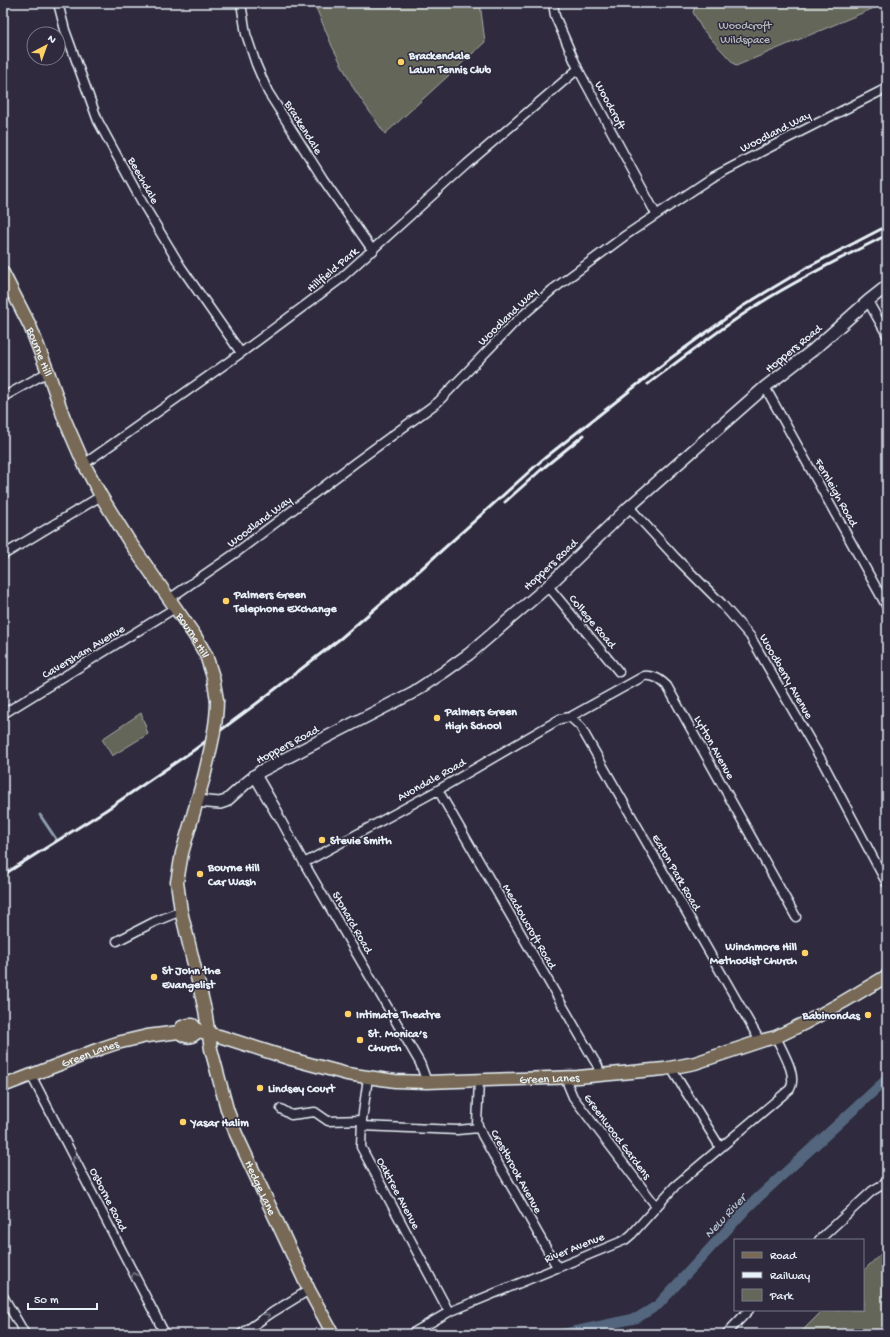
<svg xmlns="http://www.w3.org/2000/svg" width="890" height="1337" viewBox="0 0 890 1337" font-family="'Gochi Hand',sans-serif">
	<style>
		.green { fill: #636658; stroke: #a6aca8 }
		.lines { fill: none; stroke-linecap: round; stroke-linejoin: round }
		.stream { stroke: #8f9eaf; stroke-width: 3 }
		.canal { stroke: #53667e; stroke-width: 10 }
		.street-casing { stroke: #e8f1f8; stroke-width: 11 }
		.secondary-casing { stroke: #e8f1f8; stroke-width: 14 }
		.primary-casing { stroke: #e8f1f8; stroke-width: 15 }
		.street { stroke: #2f2a3d; stroke-width: 8 }
		.secondary { stroke: #2f2a3d; stroke-width: 11 }
		.primary { stroke: #776954; stroke-width: 12 }
		.rail { stroke: #e8f1f8; stroke-width: 3 }
		.primary-bridge-casing { stroke: #e8f1f8; stroke-width: 15; stroke-linecap: butt }
		.primary-bridge { stroke: #776954; stroke-width: 12 }
		.oneway { stroke: #70707e }
		.poi-dot { fill: #ffd166; stroke: #2f2a3d; stroke-width: 1.5 }
		.labels { text-anchor: middle; stroke-width: 3; stroke-linejoin: round; paint-order: stroke }
		.park-label { font-size: 12px; fill: #b3b9b8; stroke: #2f2a3d }
		.poi-label { font-size: 12px; font-weight: bold; fill: #e8f1f8; stroke: #2f2a3d; text-anchor: start }
		.street-label { font-size: 12px; fill: #e8f1f8; stroke: #2f2a3d }
		.water-label { font-size: 13px; font-style: italic; fill: #acb9c7; stroke: #2f2a3d }
	</style>
	<rect width="100%" height="100%" fill="#2f2a3d"/>
	<filter id="ink" filterUnits="userSpaceOnUse"><feTurbulence type="fractalNoise" baseFrequency=".025" numOctaves="2"/><feDisplacementMap in="SourceGraphic" scale="8" xChannelSelector="R" yChannelSelector="G"/><feConvolveMatrix kernelMatrix="1 2 1 2 8 2 1 2 1" color-interpolation-filters="sRGB"/></filter>
	<g filter="url(#ink)">
		<!-- green -->
		<path class="green" d="M314 3H480L485 42 385 134 354 89 332 46Z
			M696 3H886L736 66 702 29 693 12Z
			M141 713 148 734 112 756 102 739Z
			M887 1248V1334H799L823 1310H863V1271Z"/>
		<g class="lines">
			<!-- stream -->
			<path class="stream" d="M40 815 56 839"/>
			<!-- canal -->
			<path class="canal" d="M562 1334 637 1318 658 1305 749 1206 887 1079"/>
			<!-- street casing -->
			<g class="street-casing">
				<path id="street" d="M58 3 65 30 98 121 142 202 181 267 241 353
					M241 3 246 34 256 64 268 92 323 179 373 251
					M553 3 555 16 578 69 656 214
					M868 301 887 335
					M765 387 887 607
					M3 397 48 372
					M84 464 241 353 339 280 467 164 578 69
					M629 507 675 557 722 604 750 636 822 761 887 884
					M3 555 101 496
					M548 586 619 672
					M169 599 237 552 356 462 438 402 515 322 552 290 626 235 713 177 784 140 887 88
					M3 714 175 608
					M570 717 580 726 760 1041
					M438 790 594 1060 598 1066 600 1075
					M277 813 304 863 420 1063 427 1082
					M304 863 438 790 560 719 570 717 644 676C654 675 660 679 667 686L796 917
					M117 941 154 922 181 911
					M671 1068 720 1147
					M31 1075 165 1334
					M567 1077 568 1085 573 1097 656 1206
					M368 1078 362 1120 361 1147 449 1312
					M479 1081 477 1123 482 1135 557 1267
					M281 1109 291 1115 315 1112 328 1121 362 1120
					M362 1126 457 1130 479 1128
					M819 1240 872 1191 887 1182
					M3 1296 25 1334
					M727 1333 749 1310
					M241 1334 273 1312 309 1290
					M411 1334 449 1312 625 1240 632 1234 675 1186 790 1089C798 1075 782 1051 776 1037"/>
			</g>
			<!-- secondary casing -->
			<g class="secondary-casing">
				<path id="secondary" d="M255 775 277 813
					M196 801 220 803 226 801 245 784 261 771 412 693 444 672 469 654 548 586 629 507 765 387 813 350 868 301 887 286"/>
			</g>
			<!-- primary casing -->
			<g class="primary-casing">
				<g id="primary">
					<path id="s1" d="M3 273 30 326 48 372 64 418 84 464 101 496 129 541 195 636 206 655 213 677 217 700"/>
					<path id="s2" d="M204 777 182 853 177 882 181 911 205 1010 211 1049 227 1109 236 1134 309 1290 333 1334"/>
					<path id="s3" d="M179 1032 182 1027 189 1025H193L198 1031 219 1036 291 1059 347 1074 395 1081 427 1082 578 1077 664 1069 695 1063 764 1040 776 1037 805 1023 843 1002 887 976"/>
					<path d="M179 1032C186 1038 191 1039 198 1031"/>
					<path id="s4" d="M3 1086 99 1049 117 1043 147 1036 179 1032"/>
				</g>
			</g>
			<!-- street -->
			<use href="#street" class="street"/>
			<!-- secondary -->
			<use href="#secondary" class="secondary"/>
			<!-- primary -->
			<use href="#primary" class="primary"/>
			<!-- rail -->
			<path class="rail" d="M648 384C685 356 722 327 762 302 802 277 845 256 887 235
				M505 502 542 469 584 435
				M3 875 106 810 194 750 256 704 341 638 421 569 541 461 671 358 743 306 771 289 806 268 887 226"/>
			<!-- primary-bridge casing -->
			<g class="primary-bridge-casing">
				<path id="primary-bridge" d="M204 777C210 751 217 726 217 700"/>
			</g>
			<!-- primary-bridge -->
			<use href="#primary-bridge" class="primary-bridge"/>
		</g>
		<!-- one-way arrows -->
		<defs><path id="oneway-chevron" d="M-2-3.5L2.5 0L-2 3.5" fill="none" stroke-width="1.6" stroke-linecap="round" stroke-linejoin="round"/></defs>
		<g class="oneway">
			<use href="#oneway-chevron" transform="translate(75 1159) rotate(-118)"/>
			<use href="#oneway-chevron" transform="translate(134 1275) rotate(-117)"/>
			<use href="#oneway-chevron" transform="translate(267 1316) rotate(-34)"/>
		</g>
	</g>
	<!-- markers -->
	<g class="poi-dot">
		<circle cx="401" cy="62" r="4"/>
		<circle cx="226" cy="601" r="4"/>
		<circle cx="437" cy="718" r="4"/>
		<circle cx="322" cy="840" r="4"/>
		<circle cx="200" cy="874" r="4"/>
		<circle cx="805" cy="953" r="4"/>
		<circle cx="154" cy="977" r="4"/>
		<circle cx="348" cy="1014" r="4"/>
		<circle cx="868" cy="1015" r="4"/>
		<circle cx="360" cy="1040" r="4"/>
		<circle cx="260" cy="1088" r="4"/>
		<circle cx="183" cy="1122" r="4"/>
	</g>
	<g class="labels">
		<!-- park labels -->
		<g class="park-label">
			<text x="745" y="29">Woodcroft<tspan x="745" dy="14">Wildspace</tspan></text>
		</g>
		<!-- poi labels -->
		<g class="poi-label">
			<text x="409" y="59">Brackendale<tspan x="409" dy="14">Lawn Tennis Club</tspan></text>
			<text x="234" y="598">Palmers Green<tspan x="234" dy="14">Telephone Exchange</tspan></text>
			<text x="445" y="715">Palmers Green<tspan x="445" dy="14">High School</tspan></text>
			<text x="330" y="844">Stevie Smith</text>
			<text x="208" y="871">Bourne Hill<tspan x="208" dy="14">Car Wash</tspan></text>
			<text x="797" y="950" text-anchor="end">Winchmore Hill<tspan x="797" dy="14">Methodist Church</tspan></text>
			<text x="162" y="974">St John the<tspan x="162" dy="14">Evangelist</tspan></text>
			<text x="356" y="1018">Intimate Theatre</text>
			<text x="860" y="1019" text-anchor="end">Babinondas</text>
			<text x="368" y="1037">St. Monica’s<tspan x="368" dy="14">Church</tspan></text>
			<text x="268" y="1092">Lindsey Court</text>
			<text x="191" y="1126">Yasar Halim</text>
		</g>
		<!-- street labels -->
		<g class="street-label">
			<text transform="translate(611 105) rotate(62)" y="4">Woodcroft</text>
			<text transform="translate(304 127) rotate(58)" y="4">Brackendale</text>
			<text transform="translate(775 131) rotate(-27)" y="4">Woodland Way</text>
			<text transform="translate(144 180) rotate(61)" y="4">Beechdale</text>
			<text transform="translate(332 269) rotate(-40)" y="4">Hillfield Park</text>
			<text transform="translate(507 316) rotate(-44)" y="4">Woodland Way</text>
			<text transform="translate(793 348) rotate(-39)" y="4">Hoppers Road</text>
			<text dy="4" stroke="none"><textPath href="#s1" startOffset="87">Bourne Hill</textPath></text>
			<text transform="translate(837 492) rotate(61)" y="4">Fernleigh Road</text>
			<text transform="translate(259 521) rotate(-37)" y="4">Woodland Way</text>
			<text transform="translate(550 564) rotate(-43)" y="4">Hoppers Road</text>
			<text transform="translate(593 621) rotate(50)" y="4">College Road</text>
			<text dy="4" stroke="none"><textPath href="#s1" startOffset="411">Bourne Hill</textPath></text>
			<text transform="translate(83 651) rotate(-31)" y="4">Caversham Avenue</text>
			<text transform="translate(787 676) rotate(60)" y="4">Woodberry Avenue</text>
			<text transform="translate(287 744) rotate(-28)" y="4">Hoppers Road</text>
			<text transform="translate(715 747) rotate(61)" y="4">Lytton Avenue</text>
			<text transform="translate(431 779) rotate(-29)" y="4">Avondale Road</text>
			<text transform="translate(677 872) rotate(60)" y="4">Eaton Park Road</text>
			<text transform="translate(353 922) rotate(60)" y="4">Stonard Road</text>
			<text transform="translate(530 926) rotate(60)" y="4">Meadowcroft Road</text>
			<text dy="4" stroke="none"><textPath href="#s4" startOffset="93">Green Lanes</textPath></text>
			<text dy="4" stroke="none"><textPath href="#s3" startOffset="383">Green Lanes</textPath></text>
			<text transform="translate(618 1136) rotate(53)" y="4">Greenwood Gardens</text>
			<text transform="translate(517 1171) rotate(61)" y="4">Crestbrook Avenue</text>
			<text dy="4" stroke="none"><textPath href="#s2" startOffset="427">Hedge Lane</textPath></text>
			<text transform="translate(399 1193) rotate(62)" y="4">Oaktree Avenue</text>
			<text transform="translate(109 1199) rotate(63)" y="4">Osborne Road</text>
			<text transform="translate(574 1247) rotate(-22)" y="4">River Avenue</text>
		</g>
		<!-- water labels -->
		<g class="water-label">
			<text transform="translate(724 1215) rotate(-47)" y="5">New River</text>
		</g>
	</g>
	<!-- margin -->
	<rect width="890" height="1337" fill="none" stroke="#2f2a3d" stroke-width="16"/>
	<rect x="8" y="8" width="874" height="1321" fill="none" stroke="#e8f1f8" stroke-width="1.5" filter="url(#ink)"/>
	<!-- legend -->
	<rect x="734" y="1239" width="130" height="72" fill="#2f2a3d" stroke="#797a88"/>
	<rect x="742" y="1252" width="20" height="6" fill="#776954" stroke="#797a88"/>
	<text x="770" y="1259" font-size="12" fill="#e8f1f8">Road</text>
	<rect x="742" y="1272" width="20" height="6" fill="#e8f1f8" stroke="#797a88"/>
	<text x="770" y="1279" font-size="12" fill="#e8f1f8">Railway</text>
	<rect x="742" y="1289" width="20" height="12" fill="#636658" stroke="#797a88"/>
	<text x="770" y="1299" font-size="12" fill="#e8f1f8">Park</text>
	<!-- north arrow -->
	<g transform="translate(46 46) rotate(41)"><circle r="19" fill="#2f2a3d" stroke="#797a88"/>
	<path d="M0-3L7 15L0 10L-7 15Z" fill="#ffd166"/>
	<text y="-6" font-size="11" font-weight="bold" text-anchor="middle" fill="#e8f1f8">N</text>
	</g>
	<!-- scale -->
	<path d="M28 1303v6h69v-6" fill="none" stroke="#e8f1f8" stroke-width="2"/>
	<text x="34" y="1303" font-size="12" fill="#e8f1f8" stroke="#2f2a3d" stroke-width="3" paint-order="stroke">50 m</text>
</svg>
